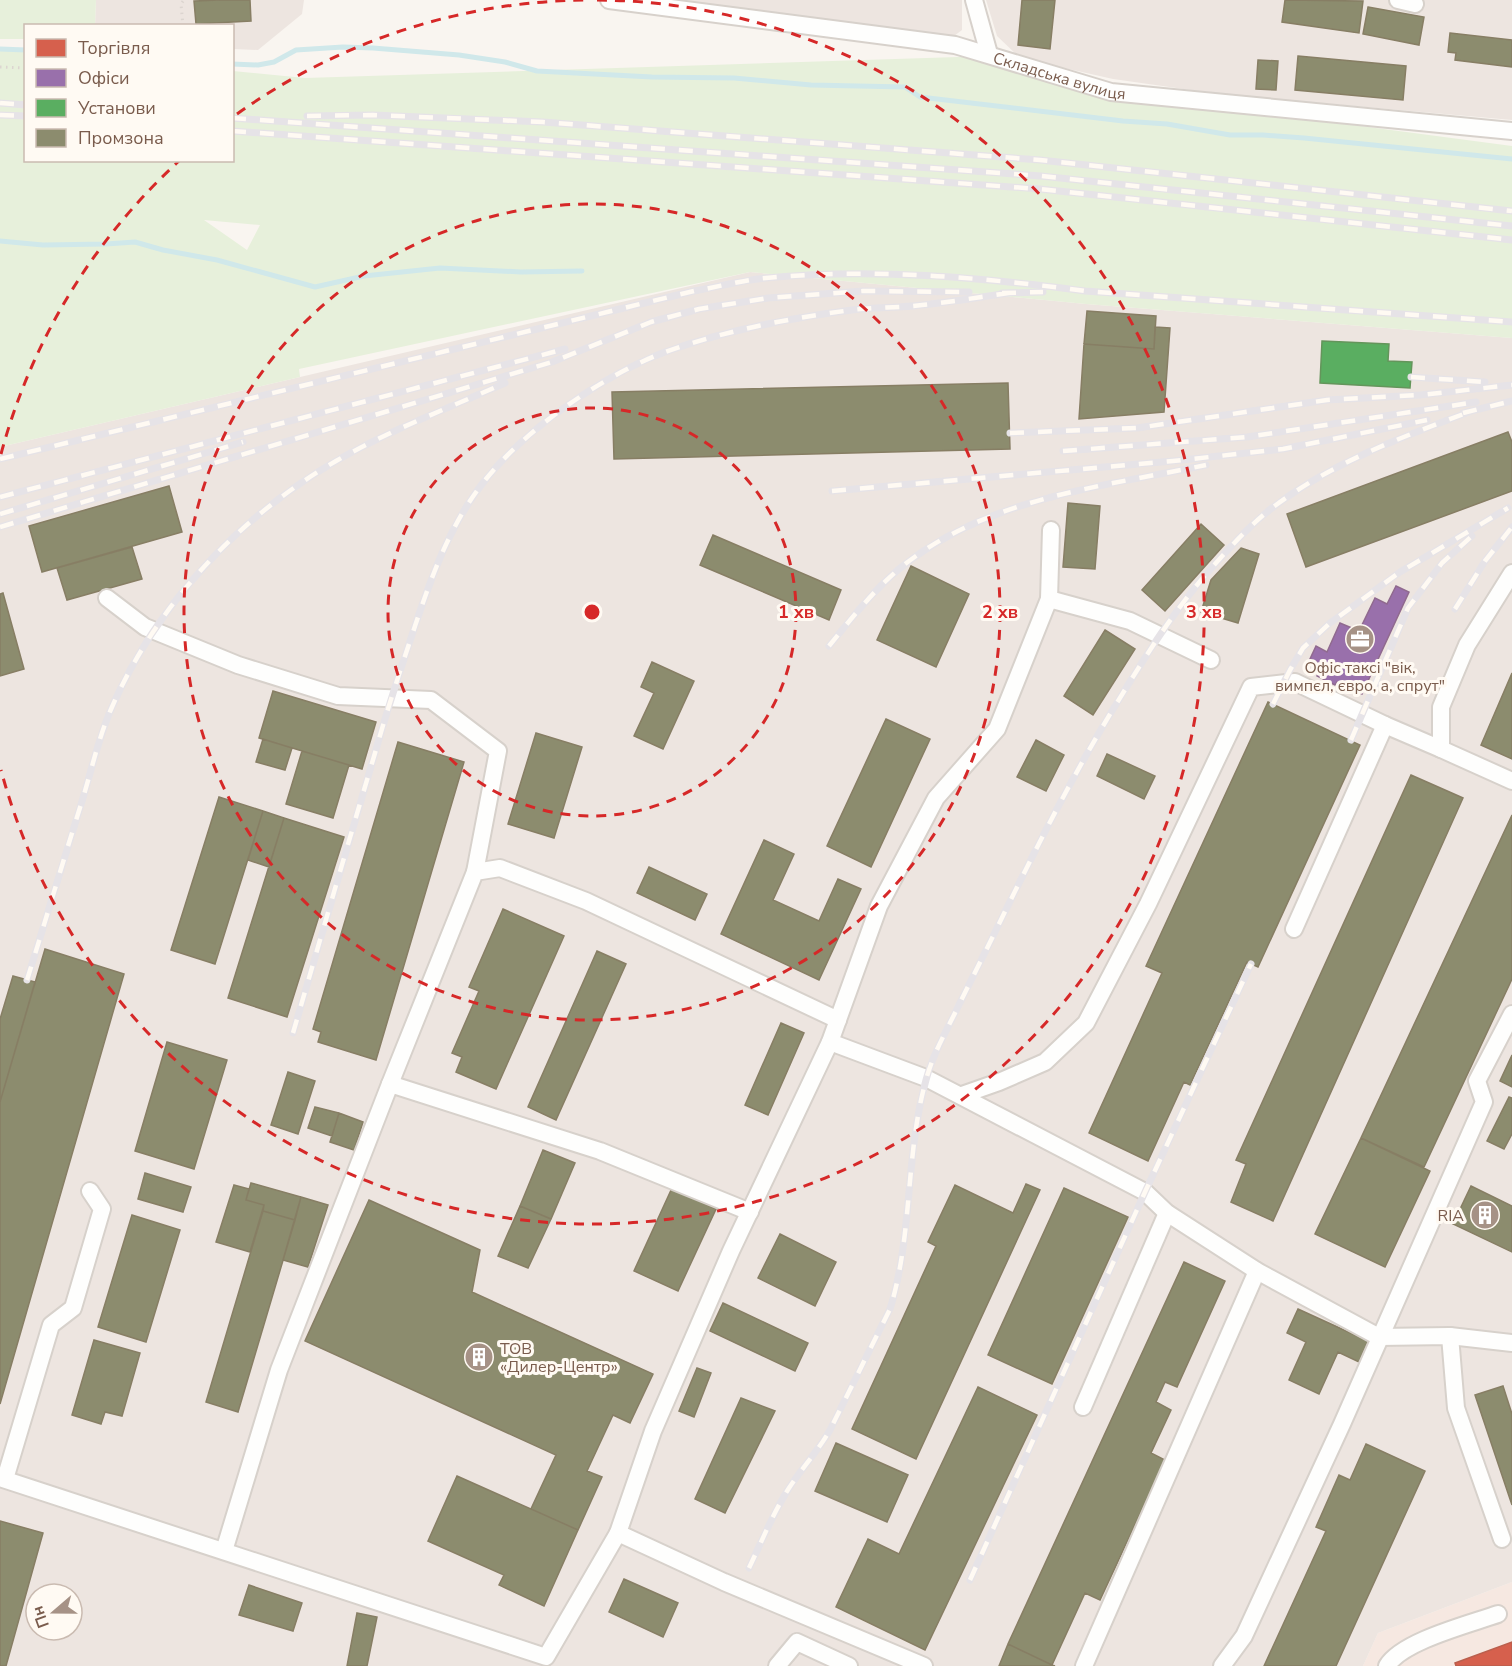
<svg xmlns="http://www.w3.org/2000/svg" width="1512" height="1666" viewBox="0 0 1512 1666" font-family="'Nunito Sans',sans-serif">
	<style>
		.commercial { fill: #f6e8e1 }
		.industrial { fill: #ede5e0; fill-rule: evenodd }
		.green { fill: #e7f0db; fill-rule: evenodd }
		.shops { fill: #d6604d; stroke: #ba5f4d; stroke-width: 1.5 }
		.offices { fill: #9970ab; stroke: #906a8f; stroke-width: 1.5 }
		.public { fill: #5aae61; stroke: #64955b; stroke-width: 1.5 }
		.industry { fill: #8c8c6e; stroke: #877e64; stroke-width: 1.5 }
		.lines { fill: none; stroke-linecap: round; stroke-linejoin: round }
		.stream { stroke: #d0e8ea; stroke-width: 5 }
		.minor-casing { stroke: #d7d1cb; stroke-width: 20 }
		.path { stroke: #dcd5d0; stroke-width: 3; stroke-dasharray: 1.5 4.5; stroke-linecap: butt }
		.minor { stroke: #fefefd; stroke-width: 16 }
		.rail-casing { stroke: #e6e3e7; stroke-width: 7 }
		.rail { stroke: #fffaf3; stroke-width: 4.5; stroke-dasharray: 14; stroke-linecap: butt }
		.ring { fill: none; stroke: #d62828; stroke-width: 3; stroke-dasharray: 10 8 }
		.labels { text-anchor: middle; stroke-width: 6; stroke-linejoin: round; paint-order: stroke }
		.street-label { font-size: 16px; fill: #7a5c4d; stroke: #fffaf3 }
		.poi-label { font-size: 16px; fill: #7a5c4d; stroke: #fffaf3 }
		.centre { fill: #d62828; stroke: #fffaf3; stroke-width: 3 }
		.ring-label { font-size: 18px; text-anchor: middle; font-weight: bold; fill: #d62828; stroke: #fffaf3; stroke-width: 6; stroke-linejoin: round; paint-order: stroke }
	</style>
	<rect width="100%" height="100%" fill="#f9f5f0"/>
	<!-- commercial -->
	<path class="commercial" d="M1512 1582V1666H1363L1378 1633Z"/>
	<!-- industrial -->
	<path class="industrial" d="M96 0H304L302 14 258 50 233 49 232 26H95Z
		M648 0H962V30L954 36 930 37Z
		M986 0H1512V120L1219 94 1113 79 1020 58 997 36Z
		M750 272 1086 304 1512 338V1582L1378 1633 1363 1666H0V447ZM36 1594H72V1630H36Z"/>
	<!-- green -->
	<path class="green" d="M0 0H96L95 25 26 26 25 39H0Z
		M0 48 25 51 26 160H232L233 71 305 78 989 56 1112 93 1512 146V338L1086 304 750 272 299 369 300 377 0 447ZM204 220 260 225 247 250Z"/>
	<!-- shops -->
	<path class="shops" d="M1512 1642V1666H1456L1455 1663Z"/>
	<!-- offices -->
	<path class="offices" d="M1396 586 1409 592 1362 694 1337 682 1335 685 1317 676 1322 665 1310 659 1316 646 1327 652 1340 623 1359 631 1375 598 1387 604Z"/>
	<!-- public -->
	<path class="public" d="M1322 341 1389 344 1388 361 1412 362 1410 388 1320 383Z"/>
	<!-- industry -->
	<path class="industry" d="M220 0H250L251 21 196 24 194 1Z
		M1022 0H1055L1050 49 1018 45Z
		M1285 0 1363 1 1359 33 1282 22Z
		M1368 7 1424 17 1419 45 1363 34Z
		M1450 33 1512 40V67L1455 60 1456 53 1448 52Z
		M1298 56 1406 66 1403 100 1295 90Z
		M1258 60 1278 61 1276 90 1256 89Z
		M1087 311 1156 316 1154 349 1084 344Z
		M1155 327 1170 328 1164 412 1079 419 1084 344 1154 349Z
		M1008 383 1010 449 614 459 612 392Z
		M1508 432 1512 442V491L1306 567 1287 514Z
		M169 486 182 532 42 572 29 526Z
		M1068 503 1100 506 1095 569 1063 567Z
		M1201 524 1224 545 1165 611 1142 590Z
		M713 535 841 590 829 620 700 565Z
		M132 547 142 579 67 600 57 568Z
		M1241 548 1259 554 1238 623 1201 612 1211 580Z
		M911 566 969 594 936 667 877 640Z
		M3 593 24 669 0 676V594Z
		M1105 630 1135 649 1093 715 1064 696Z
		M652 662 694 681 663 749 634 736 654 693 641 687Z
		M1512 673V759L1481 745Z
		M273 691 376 722 362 769 259 738Z
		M1268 702 1360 745 1258 967 1247 962 1190 1085 1184 1082 1148 1161 1089 1133 1162 973 1146 966Z
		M886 719 930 739 871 867 827 846Z
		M536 733 582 747 554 838 508 824Z
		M263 739 292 748 285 770 256 762Z
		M1036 740 1064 755 1046 791 1017 777Z
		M398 742 464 762 376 1060 318 1042 321 1032 313 1029Z
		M302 751 349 765 333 818 286 804Z
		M1107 754 1155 776 1144 799 1097 776Z
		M1411 775 1463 798 1273 1221 1231 1202 1246 1164 1236 1160Z
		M219 797 263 811 215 964 171 950Z
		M263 811 284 818 269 867 248 860Z
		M1512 815V979L1424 1167 1361 1138Z
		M284 818 344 837 287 1017 228 998Z
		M764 840 794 854 773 900 819 921 838 879 861 889 819 980 721 934Z
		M649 867 707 894 695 920 637 893Z
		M503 909 564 936 496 1089 456 1072 462 1057 452 1053 479 991 469 987Z
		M45 949 124 974 0 1404V1102Z
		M597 951 626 964 556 1120 528 1107Z
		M13 976 35 982 0 1102V1019Z
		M781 1023 804 1033 768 1115 745 1105Z
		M167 1042 227 1060 194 1169 135 1151Z
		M1512 1055V1087L1500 1081Z
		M288 1072 315 1081 298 1134 271 1125Z
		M1509 1097 1512 1098V1134L1504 1149 1487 1141Z
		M315 1107 339 1113 332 1136 308 1128Z
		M339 1113 363 1122 354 1150 330 1142Z
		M1361 1138 1430 1171 1385 1267 1315 1234Z
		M543 1150 575 1163 551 1219 520 1206Z
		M145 1173 191 1187 183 1212 138 1199Z
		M251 1183 301 1197 295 1220 263 1211 264 1205 246 1200Z
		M1026 1184 1040 1190 916 1459 852 1429 936 1246 928 1242 955 1185 1013 1213Z
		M234 1185 249 1189 246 1200 264 1205 250 1252 216 1242Z
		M1471 1186 1512 1206V1252L1453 1224Z
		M672 1188 716 1209 678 1291 634 1271Z
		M1064 1188 1128 1217 1052 1384 988 1355Z
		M301 1197 328 1205 308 1267 283 1260Z
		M369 1200 480 1250 472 1292 653 1374 630 1423 613 1415 587 1471 602 1477 578 1530 531 1509 556 1455 305 1341Z
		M520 1206 551 1219 528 1268 498 1256Z
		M263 1211 295 1220 238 1412 206 1402Z
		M132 1215 180 1230 146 1342 98 1327Z
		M780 1234 836 1262 815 1306 758 1278Z
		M1184 1262 1225 1281 1177 1387 1165 1382 1156 1402 1171 1410 1151 1453 1165 1460 1100 1600 1085 1593 1052 1665 1008 1644Z
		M723 1303 808 1343 795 1371 710 1331Z
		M1298 1309 1368 1341 1359 1362 1338 1352 1319 1394 1289 1380 1306 1342 1287 1333Z
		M94 1340 140 1353 122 1416 105 1412 101 1424 72 1415Z
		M697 1368 711 1373 694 1417 679 1411Z
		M1503 1386 1512 1414V1505L1475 1395Z
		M978 1387 1037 1415 925 1650 836 1607 868 1539 899 1554Z
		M741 1398 775 1411 725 1513 695 1499Z
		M836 1443 908 1475 887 1522 815 1491Z
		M1366 1444 1425 1471 1336 1666H1264L1326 1531 1316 1527 1339 1475 1350 1480Z
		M457 1476 578 1530 544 1606 499 1585 504 1575 428 1541Z
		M0 1521 43 1533 6 1666H0Z
		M624 1579 678 1603 663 1637 609 1612Z
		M249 1585 302 1603 293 1631 239 1615Z
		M357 1613 377 1617 367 1666H347Z
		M1008 1644 1052 1665 1055 1666H999Z"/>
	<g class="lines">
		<!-- stream -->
		<path class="stream" d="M0 49 26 50
			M232 64 258 65 274 62 296 50 343 47 373 48 459 55 505 62 537 71 652 77 734 78 811 85 905 87 920 97 1123 121 1167 124 1230 135H1263L1304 138 1512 159
			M0 241 43 245 106 244 135 242 163 250 217 260 315 287 364 276 440 268 521 272 582 271"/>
		<!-- minor casing -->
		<g class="minor-casing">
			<g id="minor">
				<path id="s1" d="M609 0 955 45 1111 92 1512 131"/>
				<path d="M974 0 989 54"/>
				<path d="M1398 0 1415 4"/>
				<path d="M1512 573 1467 645 1441 707V749L1512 781"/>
				<path d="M107 598 145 627 238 665 338 696 431 700 498 751 475 872"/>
				<path d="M1049 599 1130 621 1211 660"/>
				<path d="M1294 929 1385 725"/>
				<path d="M830 1042 926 1078 1145 1192 1167 1213 1257 1271 1379 1337 1450 1336 1512 1343"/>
				<path d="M390 1084 600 1151 750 1212"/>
				<path d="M962 1095 999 1082 1045 1062 1086 1023 1148 904 1251 687 1295 682 1385 725 1441 749"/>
				<path d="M1450 1336 1456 1408 1502 1539"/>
				<path d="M1083 1407 1167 1213"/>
				<path d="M0 1478 546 1657 618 1533"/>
				<path d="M5 1479 51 1325 73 1308 102 1209 90 1191"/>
				<path d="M224 1551 279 1370 390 1084 475 872 500 868 586 901 838 1020"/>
				<path d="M777 1666 797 1642 849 1666"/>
				<path d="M924 1666 724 1582 618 1533 653 1431 731 1251 830 1042 879 906 936 798 997 729 1049 599 1051 530"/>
				<path d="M1084 1666 1257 1271"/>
				<path d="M1222 1666 1244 1636 1342 1424 1484 1102 1477 1081 1512 1014"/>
				<path d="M1387 1666C1402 1641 1470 1624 1498 1614"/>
			</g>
		</g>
		<!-- path -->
		<path class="path" d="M183 26 181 4 184 0
			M0 67 26 68"/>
		<!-- minor -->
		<use href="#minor" class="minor"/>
		<!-- rail casing -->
		<g class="rail-casing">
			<path id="rail" d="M0 103 26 105
				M0 115 26 116
				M307 116 373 115 543 122 1040 160 1512 211
				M232 118 1041 176 1512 226
				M232 131 1040 189 1512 240
				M1002 293 1043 292
				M1411 377 1485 382
				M1463 413 1512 401
				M1010 433 1137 428 1327 400 1420 395 1512 385
				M1063 451 1247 437 1476 402
				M0 459 694 291C718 287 742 280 766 278 872 268 980 277 1085 291L1512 322
				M832 491 1173 461 1283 449 1427 420
				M0 497 565 349
				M0 514 243 442
				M0 527 552 362 651 322 699 309 768 298 863 291 969 292
				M1455 609 1485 561 1512 527
				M829 646C851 619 872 592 899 569 985 498 1101 487 1206 465
				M1273 704 1290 670 1303 648 1330 623 1400 572 1508 508
				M1351 740 1408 608 1442 563 1472 536
				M27 980C46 919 64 858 83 798 92 768 99 736 112 707 157 604 239 517 336 461 390 430 449 408 505 383
				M293 1033C320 940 347 847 375 753 387 710 401 668 415 626 432 575 451 522 486 479 527 428 604 375 665 352 724 331 790 318 852 310 875 307 899 308 922 305 951 302 980 297 1009 293
				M749 1568C762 1541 773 1513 789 1488 802 1468 818 1451 830 1430L890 1309C913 1235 905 1155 926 1080 932 1057 944 1035 955 1013 968 986 982 959 995 932 1035 850 1075 770 1123 693 1151 647 1179 604 1215 564 1234 543 1253 522 1276 505 1334 462 1402 437 1469 412
				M970 1580 1145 1192 1251 964"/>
		</g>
		<!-- rail -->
		<use href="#rail" class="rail"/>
	</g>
	<!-- distance rings -->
	<g class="ring">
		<circle cx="592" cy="612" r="204"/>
		<circle cx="592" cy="612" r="408"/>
		<path d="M1 454A612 612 0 0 1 179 161M237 114A612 612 0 0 1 587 0M597 0A612 612 0 1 1 1 770"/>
	</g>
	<!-- icons -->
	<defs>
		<g id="office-disc" transform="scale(1.5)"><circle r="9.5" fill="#a69286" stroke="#fffaf3"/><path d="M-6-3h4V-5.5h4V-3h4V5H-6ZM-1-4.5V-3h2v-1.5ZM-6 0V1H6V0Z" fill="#fff"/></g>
		<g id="building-disc" transform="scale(1.5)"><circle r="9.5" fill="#a69286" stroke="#fffaf3"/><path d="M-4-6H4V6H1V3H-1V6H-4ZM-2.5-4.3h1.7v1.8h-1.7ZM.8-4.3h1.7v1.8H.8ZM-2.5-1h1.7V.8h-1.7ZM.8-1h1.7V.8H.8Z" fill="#fff"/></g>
	</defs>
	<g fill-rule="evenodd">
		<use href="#office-disc" x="1360" y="639"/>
		<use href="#building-disc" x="1485" y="1215"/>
		<use href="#building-disc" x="479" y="1357"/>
	</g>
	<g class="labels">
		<!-- street labels -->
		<g class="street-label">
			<text dy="6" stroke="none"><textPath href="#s1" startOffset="458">Складська вулиця</textPath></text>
		</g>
		<!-- poi labels -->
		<g class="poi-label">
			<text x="1360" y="673">Офіс таксі "вік,<tspan x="1360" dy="18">вимпєл, євро, а, спрут"</tspan></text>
			<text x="1464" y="1221" text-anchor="end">RIA</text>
			<text x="500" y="1354" text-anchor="start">ТОВ<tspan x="500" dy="18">«Дилер-Центр»</tspan></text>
		</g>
	</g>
	<circle cx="592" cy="612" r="9" class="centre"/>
	<g class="ring-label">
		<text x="796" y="618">1 хв</text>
		<text x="1000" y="618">2 хв</text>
		<text x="1204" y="618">3 хв</text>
	</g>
	<!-- legend -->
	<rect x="24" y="24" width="210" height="138" fill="#fffaf3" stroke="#cabbb1" stroke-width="1.5"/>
	<rect x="36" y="39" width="30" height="18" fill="#d6604d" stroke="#cabbb1" stroke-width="1.5"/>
	<text x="78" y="54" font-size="18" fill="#7a5c4d">Торгівля</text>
	<rect x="36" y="69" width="30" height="18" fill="#9970ab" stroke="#cabbb1" stroke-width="1.5"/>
	<text x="78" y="84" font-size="18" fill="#7a5c4d">Офіси</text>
	<rect x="36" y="99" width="30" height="18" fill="#5aae61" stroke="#cabbb1" stroke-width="1.5"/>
	<text x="78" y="114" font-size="18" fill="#7a5c4d">Установи</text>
	<rect x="36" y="129" width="30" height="18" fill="#8c8c6e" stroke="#cabbb1" stroke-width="1.5"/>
	<text x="78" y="144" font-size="18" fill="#7a5c4d">Промзона</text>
	<!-- north arrow -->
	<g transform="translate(54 1612) rotate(250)"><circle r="28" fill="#fffaf3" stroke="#cabbb1" stroke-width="1.5"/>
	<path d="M0-4.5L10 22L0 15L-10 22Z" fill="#a69286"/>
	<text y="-9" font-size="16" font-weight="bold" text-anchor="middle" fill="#7a5c4d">Пн</text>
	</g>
</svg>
